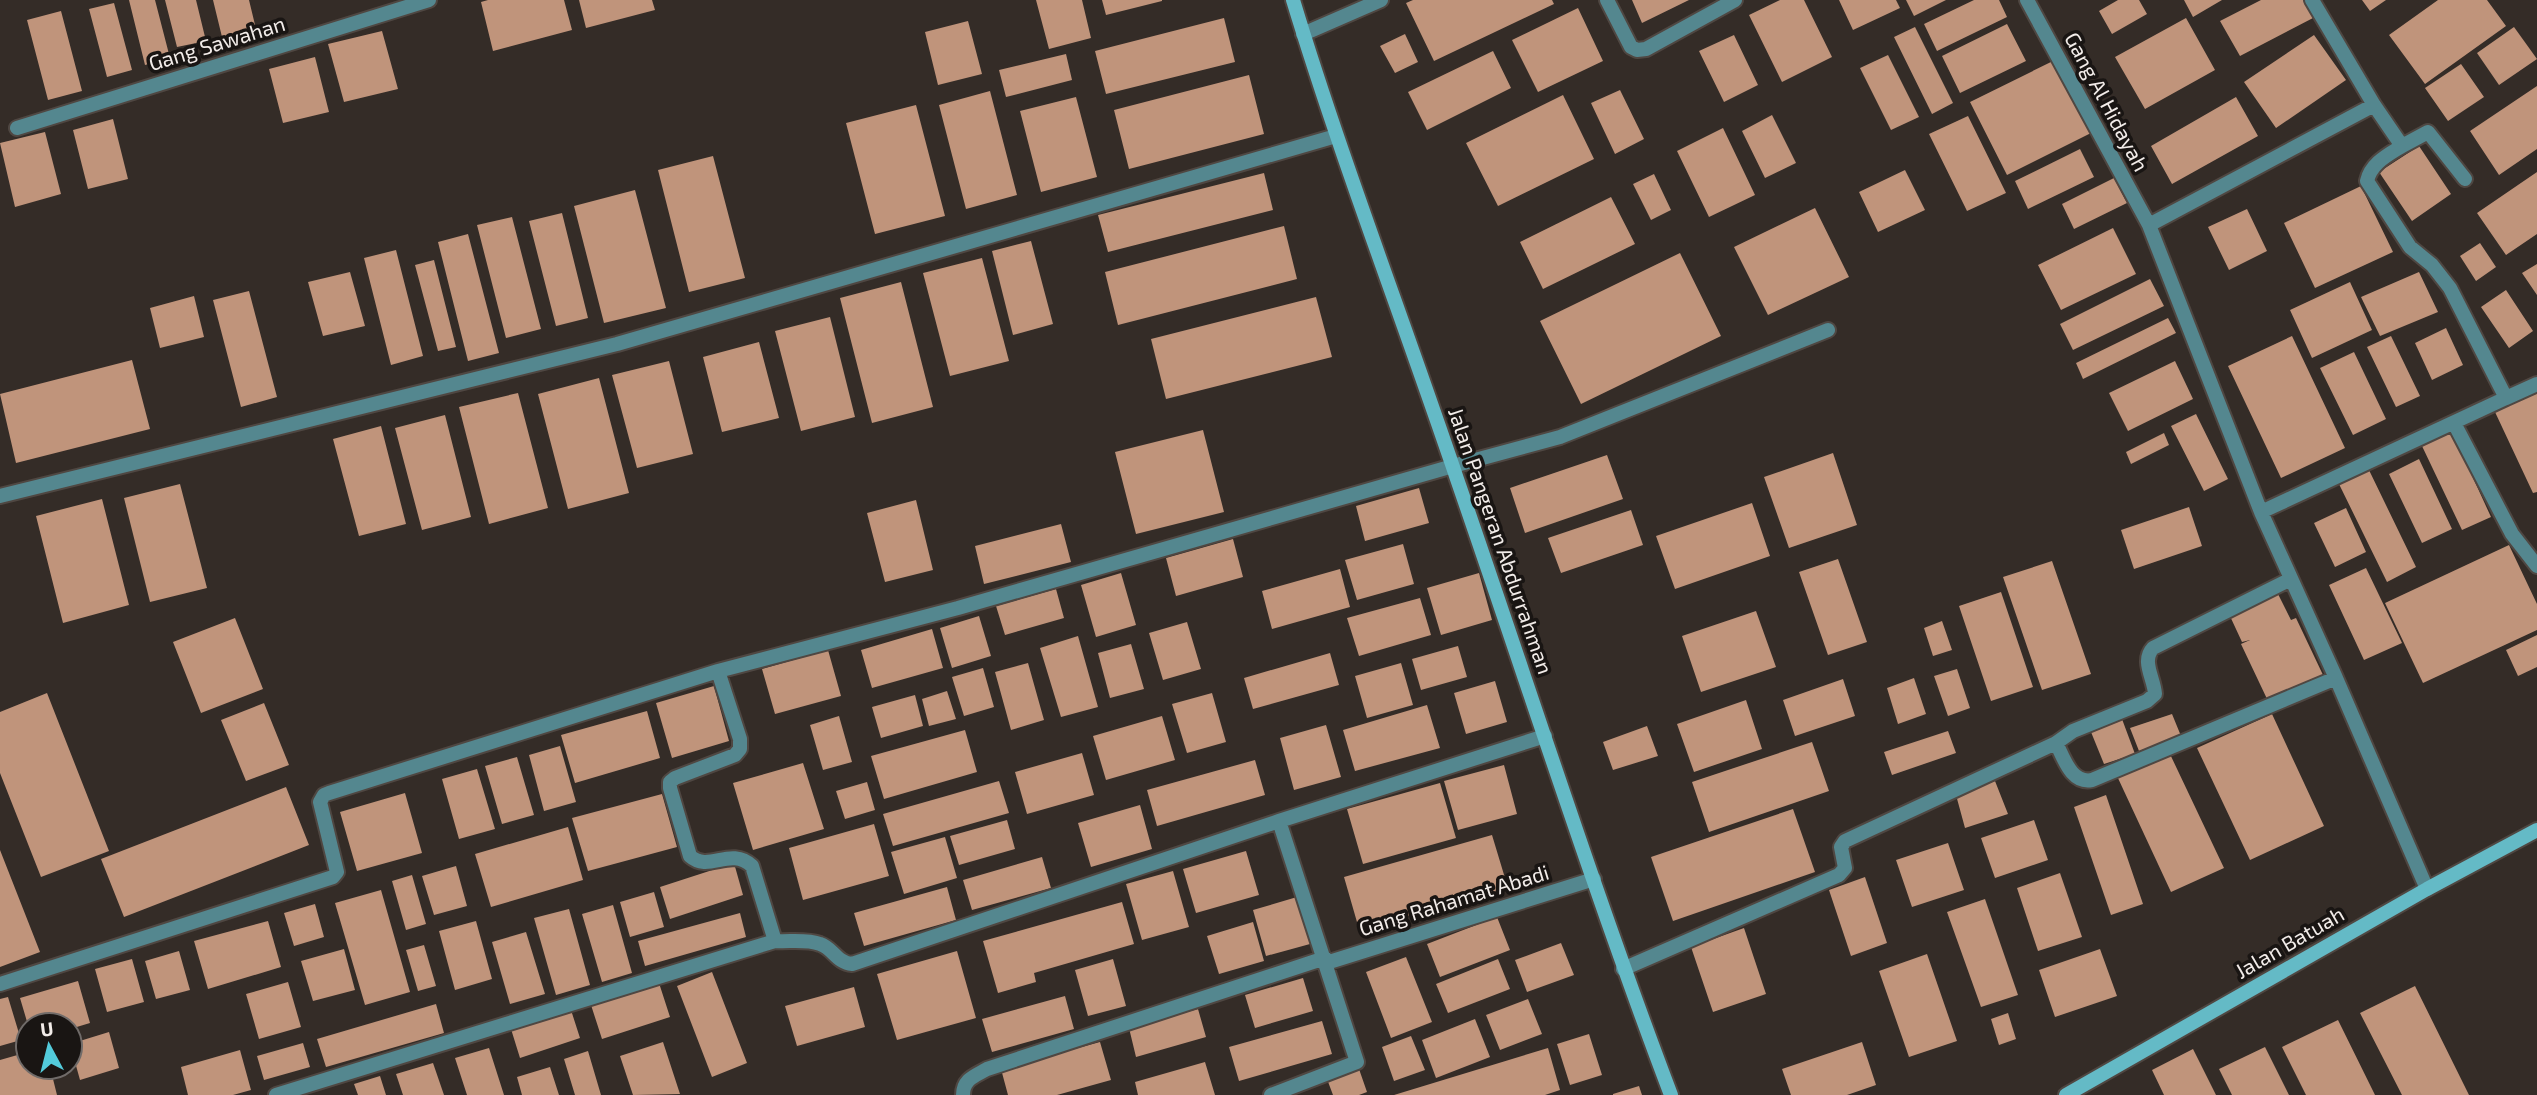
<svg xmlns="http://www.w3.org/2000/svg" width="2537" height="1095" viewBox="0 0 2537 1095" font-family="'Exo 2',sans-serif">
	<style>
		.building { fill: #c0947b }
		.lines { fill: none; stroke-linecap: round; stroke-linejoin: round }
		.street-casing { stroke: #4f4742; stroke-width: 18 }
		.secondary-casing { stroke: #4f4742; stroke-width: 18 }
		.street { stroke: #54878f; stroke-width: 14 }
		.secondary { stroke: #64bac6; stroke-width: 14 }
		.labels { text-anchor: middle; stroke-width: 7; stroke-linejoin: round; paint-order: stroke }
		.street-label { font-size: 21px; fill: #f2ece9; stroke: #191513 }
	</style>
	<rect width="100%" height="100%" fill="#342c27"/>
	<!-- building -->
	<path class="building" d="M129 0H155L170 58 145 65Z
		M165 0H196L206 41 177 47Z
		M213 0H249L256 29 222 37Z
		M488 0H564L572 30 493 51 481 2Z
		M579 0H652L655 10 586 28Z
		M1036 0H1082L1091 38 1049 49Z
		M1102 0H1162V1L1106 15Z
		M1413 0H1552L1554 4 1434 61 1406 3Z
		M1632 0H1689L1642 23Z
		M1780 0H1804L1832 57 1782 82 1749 15Z
		M1839 0H1896L1900 8 1853 30Z
		M1906 0H1946L1914 16Z
		M1974 0H1999L2007 17 1937 51 1924 24Z
		M2118 0H2139L2147 14 2112 34 2099 11Z
		M2184 0H2222L2193 17Z
		M2261 0H2303L2313 18 2240 56 2220 21Z
		M2362 0H2386L2370 11Z
		M2438 0H2487L2506 26 2425 84 2389 35Z
		M114 3 132 70 107 77 89 9Z
		M1578 8 1603 61 1538 92 1512 40Z
		M61 11 82 91 48 100 27 20Z
		M1224 18 1235 62 1106 94 1095 51Z
		M2186 18 2215 70 2145 109 2115 57Z
		M968 21 982 74 938 85 925 32Z
		M2007 24 2026 61 1960 93 1942 56Z
		M1915 27 1953 103 1932 114 1894 37Z
		M2514 27 2537 59 2499 85 2477 53Z
		M382 31 398 89 344 102 328 44Z
		M1405 34 1418 62 1395 73 1380 46Z
		M1734 35 1758 85 1724 102 1699 51Z
		M2314 35 2346 80 2276 128 2244 82Z
		M1493 51 1511 88 1427 130 1408 92Z
		M1066 54 1072 80 1006 97 999 70Z
		M1888 55 1919 117 1891 130 1860 68Z
		M315 57 329 112 283 123 269 69Z
		M2055 60 2091 133 2007 175 1970 102Z
		M2461 64 2484 97 2448 121 2425 88Z
		M1249 75 1264 134 1129 169 1114 110Z
		M2537 86V149L2499 175 2470 131Z
		M1620 90 1644 139 1615 154 1591 103Z
		M990 91 1017 195 966 209 939 105Z
		M1563 95 1594 159 1498 206 1466 143Z
		M1076 97 1097 177 1041 192 1020 111Z
		M2236 97 2258 136 2172 184 2151 146Z
		M916 105 945 216 875 234 846 123Z
		M1772 115 1796 163 1765 178 1742 131Z
		M1968 116 2006 193 1967 211 1929 134Z
		M113 119 128 179 88 189 73 130Z
		M1723 128 1755 195 1709 217 1677 151Z
		M45 132 61 194 15 207 0 143Z
		M2419 146 2451 194 2412 221 2379 172Z
		M2080 149 2094 177 2028 209 2015 181Z
		M713 156 745 278 689 292 658 170Z
		M1905 170 1925 210 1878 232 1859 192Z
		M2537 172V234L2506 255 2477 213Z
		M1264 173 1273 210 1108 252 1098 215Z
		M1654 174 1671 210 1651 220 1633 184Z
		M2114 178 2127 203 2074 229 2062 204Z
		M2361 186 2393 252 2315 288 2284 223Z
		M635 190 666 308 604 323 574 206Z
		M1611 197 1635 244 1543 289 1520 242Z
		M1815 208 1849 277 1768 315 1734 247Z
		M2247 209 2267 251 2229 270 2208 227Z
		M562 213 588 318 556 326 529 221Z
		M512 217 541 329 506 338 477 225Z
		M1284 226 1297 279 1118 325 1105 272Z
		M2113 228 2136 274 2061 310 2038 265Z
		M468 234 499 353 468 361 438 242Z
		M1031 241 1053 324 1013 335 992 251Z
		M2480 243 2496 267 2476 281 2460 256Z
		M396 250 423 356 391 365 364 258Z
		M1680 253 1721 336 1581 404 1540 321Z
		M982 258 1009 361 950 376 923 273Z
		M434 260 456 347 438 351 415 265Z
		M2537 264V295L2522 273Z
		M350 272 365 326 323 336 308 282Z
		M2419 272 2438 312 2380 336 2361 297Z
		M2150 279 2164 306 2073 350 2060 324Z
		M901 282 933 407 872 423 840 298Z
		M2350 282 2372 330 2312 358 2290 310Z
		M2506 290 2533 331 2509 348 2481 307Z
		M249 291 277 397 241 407 213 300Z
		M194 296 204 337 160 348 150 308Z
		M1316 297 1332 357 1166 399 1151 339Z
		M830 317 855 417 801 431 775 331Z
		M2168 318 2176 333 2083 379 2076 363Z
		M2446 328 2463 365 2432 380 2415 343Z
		M2292 336 2345 448 2281 478 2228 366Z
		M2391 336 2420 396 2396 407 2367 347Z
		M759 342 779 418 722 432 703 357Z
		M2354 352 2386 419 2353 435 2320 368Z
		M132 360 150 429 16 463 0 394Z
		M669 361 693 454 637 468 612 375Z
		M2175 361 2193 399 2128 431 2109 393Z
		M599 378 629 493 568 509 538 394Z
		M2537 392V492L2533 493 2495 412Z
		M518 393 548 508 489 524 459 407Z
		M2196 414 2228 479 2204 491 2171 426Z
		M445 415 471 517 422 530 395 428Z
		M381 426 406 524 359 536 333 439Z
		M1203 430 1224 512 1136 534 1115 452Z
		M2452 432 2491 517 2462 530 2422 446Z
		M2164 433 2169 445 2131 464 2126 452Z
		M1833 453 1857 525 1789 548 1764 477Z
		M1607 455 1623 499 1525 533 1510 488Z
		M2419 459 2452 529 2422 543 2389 474Z
		M2368 468 2416 567 2387 582 2338 482Z
		M180 484 207 588 150 602 124 498Z
		M1419 488 1429 523 1365 541 1356 506Z
		M102 499 129 605 63 623 36 516Z
		M916 500 933 570 885 582 867 513Z
		M1752 503 1770 556 1675 589 1656 536Z
		M2189 507 2202 546 2134 569 2121 530Z
		M2346 508 2366 552 2335 567 2314 523Z
		M1631 510 1643 545 1561 573 1548 538Z
		M1061 524 1071 562 984 584 975 546Z
		M1233 539 1243 577 1176 596 1166 558Z
		M1403 544 1414 584 1357 600 1345 560Z
		M2509 545 2537 604V630L2423 683 2385 603Z
		M1838 559 1867 642 1828 655 1799 572Z
		M2052 561 2091 674 2042 690 2003 577Z
		M2366 568 2402 643 2364 660 2329 585Z
		M1340 569 1350 607 1272 629 1262 591Z
		M1121 573 1136 625 1096 637 1081 585Z
		M1479 573 1492 620 1441 635 1427 588Z
		M1056 589 1064 618 1005 635 996 606Z
		M2001 592 2033 687 1991 701 1959 606Z
		M2277 592 2291 620 2296 618 2323 675 2268 701 2241 644 2250 640 2242 642 2229 614Z
		M1420 598 1431 635 1359 656 1347 618Z
		M1756 611 1776 667 1701 692 1682 636Z
		M979 616 991 656 952 668 940 628Z
		M235 618 263 689 201 713 173 642Z
		M1942 621 1952 650 1933 656 1924 628Z
		M1187 622 1201 669 1163 680 1149 633Z
		M932 629 943 668 872 688 861 650Z
		M2537 635V667L2518 676 2506 650Z
		M1078 636 1098 707 1061 717 1040 648Z
		M1131 644 1144 689 1110 698 1098 653Z
		M1458 646 1467 677 1421 690 1412 659Z
		M828 650 841 696 775 714 762 669Z
		M1330 653 1339 685 1253 709 1244 678Z
		M1028 663 1044 720 1011 730 995 672Z
		M1401 663 1413 705 1367 718 1355 676Z
		M983 668 994 707 964 716 952 677Z
		M1957 669 1970 708 1948 716 1934 676Z
		M1914 678 1926 714 1898 724 1887 688Z
		M1843 679 1855 716 1795 736 1783 700Z
		M1495 681 1507 722 1466 734 1454 693Z
		M714 686 729 741 672 758 656 703Z
		M947 691 956 719 929 726 922 699Z
		M47 693 109 851 41 877 0 773V712Z
		M1212 693 1226 742 1187 753 1172 704Z
		M915 695 923 726 881 738 872 707Z
		M1746 700 1762 749 1694 772 1677 724Z
		M264 703 289 765 246 781 221 720Z
		M1427 705 1440 748 1355 771 1343 730Z
		M647 711 660 758 575 783 561 735Z
		M2172 714 2181 736 2139 751 2130 728Z
		M2272 714 2324 826 2250 860 2197 748Z
		M839 716 852 762 823 770 810 725Z
		M1162 716 1175 760 1106 780 1093 736Z
		M2122 719 2135 754 2104 764 2091 732Z
		M1326 725 1341 777 1294 790 1280 738Z
		M1647 726 1658 756 1613 770 1603 742Z
		M965 730 977 772 884 799 871 756Z
		M1948 731 1956 753 1892 775 1884 752Z
		M1812 742 1829 791 1709 832 1692 782Z
		M560 746 576 802 544 811 529 755Z
		M2169 752 2224 868 2171 892 2117 776Z
		M1082 753 1094 795 1027 814 1015 772Z
		M517 757 534 815 502 824 485 766Z
		M1255 760 1265 795 1157 826 1147 790Z
		M803 763 824 829 753 850 733 783Z
		M1504 765 1517 814 1458 830 1444 781Z
		M477 769 495 829 459 839 442 779Z
		M999 781 1009 813 893 846 883 814Z
		M1995 781 2008 814 1965 828 1956 795Z
		M867 782 875 810 845 819 836 791Z
		M1440 783 1456 838 1363 864 1347 809Z
		M286 787 309 845 124 917 101 859Z
		M405 793 422 853 357 871 340 812Z
		M662 794 677 847 588 871 572 818Z
		M2106 795 2143 904 2111 915 2074 807Z
		M1140 805 1152 849 1091 867 1078 823Z
		M1793 809 1815 872 1673 921 1651 857Z
		M1007 820 1015 849 959 865 950 836Z
		M2034 820 2048 860 1995 878 1981 838Z
		M874 824 889 876 803 900 789 848Z
		M568 827 583 880 491 907 475 854Z
		M1492 835 1508 888 1359 929 1344 877Z
		M945 837 957 878 904 894 891 852Z
		M1948 843 1964 890 1912 907 1896 860Z
		M0 850 40 952 0 967Z
		M1246 851 1259 895 1196 913 1183 869Z
		M1042 857 1051 888 972 910 963 880Z
		M734 863 743 895 670 919 660 887Z
		M456 866 467 906 434 915 422 876Z
		M1173 871 1189 927 1142 940 1126 884Z
		M2060 873 2082 937 2038 951 2017 888Z
		M412 875 426 924 406 930 392 881Z
		M1865 877 1887 943 1851 956 1829 890Z
		M947 887 956 920 864 946 854 913Z
		M381 890 410 992 365 1005 335 903Z
		M654 892 664 927 630 937 620 902Z
		M1297 897 1310 944 1266 956 1253 910Z
		M1985 899 2018 995 1981 1007 1947 912Z
		M1122 902 1134 944 1034 973 1036 982 998 993 983 941Z
		M315 904 324 937 294 946 284 913Z
		M613 905 632 973 602 982 582 914Z
		M569 909 590 985 556 995 534 918Z
		M740 913 746 937 645 966 638 941Z
		M1497 917 1510 950 1440 977 1427 944Z
		M268 921 281 967 208 989 194 941Z
		M476 921 492 979 455 990 439 931Z
		M1253 922 1264 961 1219 974 1207 936Z
		M1744 928 1766 994 1713 1012 1691 947Z
		M526 932 545 994 510 1004 492 942Z
		M1561 943 1574 975 1527 992 1515 960Z
		M424 945 436 986 418 991 406 950Z
		M344 949 355 990 313 1001 301 961Z
		M2100 949 2117 996 2055 1017 2039 970Z
		M179 951 190 990 156 999 145 961Z
		M957 951 976 1018 897 1040 877 974Z
		M1927 954 1957 1041 1909 1057 1879 971Z
		M1406 957 1432 1022 1391 1038 1366 972Z
		M132 959 144 1002 107 1012 95 969Z
		M1113 959 1126 1006 1088 1016 1075 970Z
		M1498 959 1510 989 1448 1013 1436 984Z
		M712 972 747 1063 712 1077 677 986Z
		M1303 978 1313 1011 1255 1028 1245 995Z
		M78 981 90 1023 70 1029V1025H28L20 998Z
		M288 982 301 1027 259 1039 246 994Z
		M659 983 670 1017 602 1039 591 1005Z
		M2415 986 2469 1095H2402L2360 1013Z
		M854 987 865 1027 797 1046 785 1006Z
		M1065 996 1074 1029 992 1052 982 1019Z
		M8 997 21 1040 0 1046V999Z
		M1528 999 1542 1034 1500 1050 1486 1015Z
		M436 1004 444 1033 326 1067 317 1039Z
		M1198 1009 1206 1037 1136 1057 1129 1028Z
		M571 1010 580 1038 520 1058 511 1029Z
		M2008 1013 2016 1039 1999 1045 1991 1019Z
		M1475 1019 1490 1057 1436 1078 1422 1040Z
		M2338 1020 2375 1095H2306L2282 1047Z
		M1322 1021 1332 1054 1239 1081 1229 1047Z
		M109 1032 119 1068 80 1080 70 1044Z
		M1589 1034 1602 1075 1570 1085 1557 1044Z
		M1411 1036 1425 1070 1394 1081 1382 1047Z
		M663 1042 680 1094 633 1095 620 1056Z
		M1100 1042 1111 1080 1057 1095H1008L1001 1069Z
		M1862 1042 1876 1085 1847 1095H1791L1782 1069Z
		M303 1043 310 1067 264 1080 257 1056Z
		M2265 1047 2289 1095H2232L2219 1069Z
		M489 1048 504 1095H467L455 1058Z
		M1548 1048 1560 1090 1545 1095H1394Z
		M2193 1049 2216 1095H2164L2152 1070Z
		M240 1050 251 1090 233 1095H188L181 1067Z
		M588 1051 601 1095H575L564 1059Z
		M28 1052V1067H50L57 1095H0V1060Z
		M1205 1062 1215 1095H1138L1135 1082Z
		M433 1063 444 1095H403L396 1074Z
		M550 1067 559 1095H522L517 1077Z
		M1359 1069 1367 1092 1359 1095H1333L1327 1079Z
		M380 1076 386 1095H358L354 1084Z
		M1639 1086 1642 1095H1613V1094Z"/>
	<g class="lines">
		<!-- street casing -->
		<g class="street-casing">
			<path id="street" d="M1607 0 1631 47 1637 50 1646 49 1735 0
				M2027 0 2149 225 2261 512 2336 678
				M2312 0 2374 105 2402 146 2428 132 2465 179
				M1303 34 1381 0
				M17 128 429 0
				M2149 225 2374 105
				M2506 398 2537 384
				M2454 423 2512 534 2537 566
				M0 496 617 344 1336 136
				M2261 512 2506 398 2450 288 2432 265 2410 247 2367 181C2371 163 2388 155 2402 146
				M718 671 740 739V749L735 755 675 778 670 782V788L690 856C709 873 730 846 752 866L775 941C789 942 807 939 820 944 833 948 837 963 852 964L1279 821 1545 736
				M2056 743 2073 731 2147 701 2155 694C2154 678 2141 661 2153 648L2291 579
				M1326 963 1594 879
				M1623 969 1839 875 1845 868 1841 847 1845 841 2056 743C2064 758 2071 784 2092 780L2336 678 2427 889
				M0 984 333 877 337 872 320 802 324 795 329 793 718 671 958 608 1453 466 1560 437 1828 330
				M276 1095 775 941
				M963 1095C963 1079 975 1076 987 1069L1325 958
				M1271 1095 1357 1062 1279 821"/>
		</g>
		<!-- secondary casing -->
		<g class="secondary-casing">
			<path id="secondary" d="M1293 0C1342 161 1403 319 1457 479 1528 684 1594 892 1671 1095
				M2066 1095 2427 889 2537 830"/>
		</g>
		<!-- street -->
		<use href="#street" class="street"/>
		<!-- secondary -->
		<use href="#secondary" class="secondary"/>
	</g>
	<g class="labels">
		<!-- street labels -->
		<g class="street-label">
			<text transform="translate(217 44) rotate(-17)" y="7">Gang Sawahan</text>
			<text transform="translate(2106 102) rotate(62)" y="7">Gang Al Hidayah</text>
			<text transform="translate(1500 541) rotate(71)" y="7">Jalan Pangeran Abdurrahman</text>
			<text transform="translate(1454 901) rotate(-17)" y="7">Gang Rahamat Abadi</text>
			<text transform="translate(2290 943) rotate(-30)" y="7">Jalan Batuah</text>
		</g>
	</g>
	<!-- north arrow -->
	<g transform="translate(49 1046) rotate(353)"><circle r="33" fill="#191513" stroke="#706b69" stroke-width="2"/>
	<path d="M0-5L12 26L0 18L-12 26Z" fill="#53cbdb"/>
	<text y="-10" font-size="19" font-weight="bold" text-anchor="middle" fill="#f2ece9">U</text>
	</g>
</svg>
